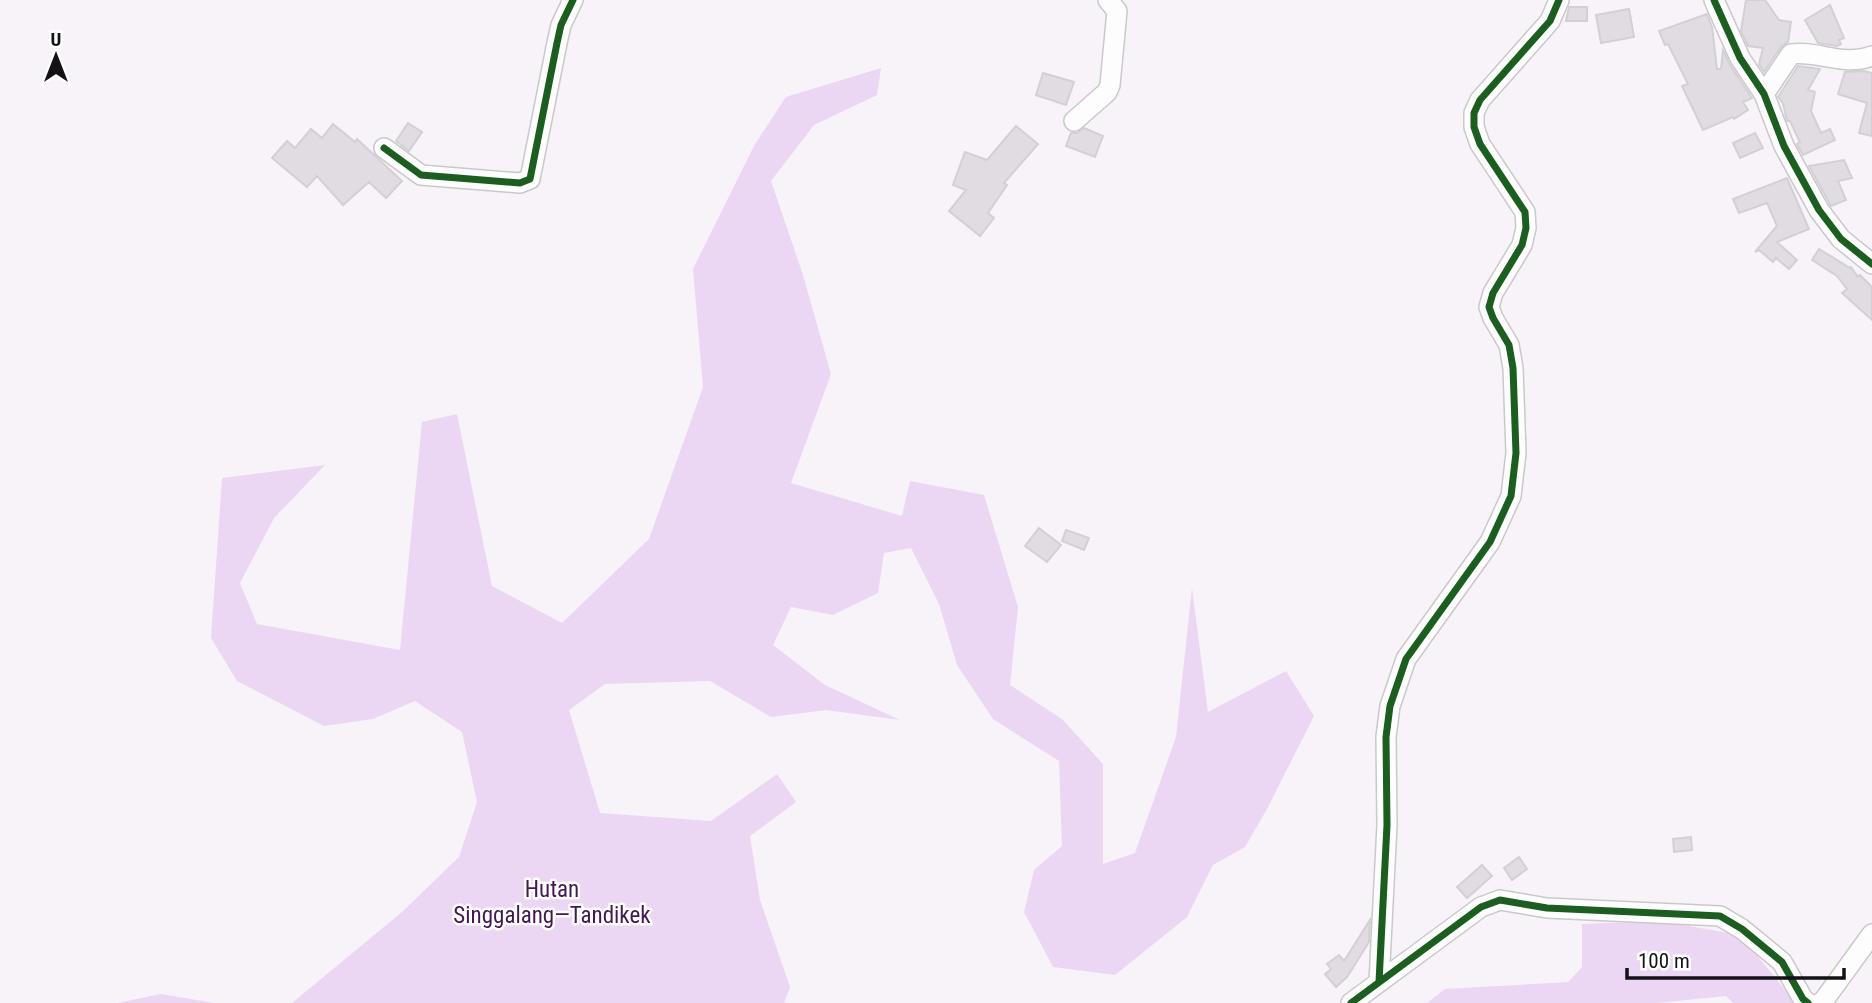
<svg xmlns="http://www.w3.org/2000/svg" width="1872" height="1003" viewBox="0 0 1872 1003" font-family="'Roboto Condensed',sans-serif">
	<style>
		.green { fill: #ebd7f4 }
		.building { fill: #e0dce1; stroke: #d3d0d5; stroke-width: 2 }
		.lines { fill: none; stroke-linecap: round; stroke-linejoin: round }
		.minor-casing { stroke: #cbc8cc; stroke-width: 22 }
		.minor { stroke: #fefdfe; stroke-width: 19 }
		.cycleway-casing { stroke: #fff; stroke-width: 11 }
		.cycleway { stroke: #1b5e20; stroke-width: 7 }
		.labels { text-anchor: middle; stroke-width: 5; stroke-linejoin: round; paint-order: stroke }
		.park-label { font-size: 23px; fill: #421753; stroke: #fff }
	</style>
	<rect width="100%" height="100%" fill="#f7f3f9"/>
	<!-- green -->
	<path class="green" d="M881 68 877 95 814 125 771 181 803 275 831 374 791 483 902 516 910 481 984 495 1018 607 1010 685 1062 719 1103 764V864L1135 853 1176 737 1192 588 1208 712 1286 671 1314 716 1267 809 1245 847 1213 865 1187 917 1115 975 1053 967 1024 912 1034 870 1062 846 1059 761 993 719 957 665 939 604 911 548 884 553 878 593 833 615 791 607 773 645 825 685 900 720 826 710 771 717 710 681 605 684 569 710 600 813 711 821 777 774 796 802 750 836 760 900 790 987 784 1003H292L402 912 459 857 477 802 462 732 415 701 373 719 324 726 237 681 211 638 222 478 325 465 274 518 240 583 257 624 400 650 422 422 457 414 492 586 562 623 649 539 703 387 693 269 755 144 786 97Z
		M1661 921 1740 935 1796 1003H1733L1726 996 1657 1003H1427L1445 989 1568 982 1582 967V924Z
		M161 994 214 1003H117Z"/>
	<!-- building -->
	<path class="building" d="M1746 0H1765L1779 20 1791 22 1788 42 1781 47 1764 72 1759 64 1763 48 1748 46 1741 31Z
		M1830 5 1844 38 1839 40 1841 44 1837 46 1818 43 1805 20Z
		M1569 7H1587V21H1566Z
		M1629 9 1634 37 1601 43 1596 15Z
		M1707 14 1712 27 1717 69H1721L1723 50 1730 65 1752 98 1743 102 1748 110 1734 119 1733 117 1703 130 1682 86 1688 84 1668 44 1665 45 1659 31Z
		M1798 66 1820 69 1808 90 1815 92 1811 111 1821 133 1830 129 1835 140 1803 155 1797 144 1800 142 1790 121H1787L1783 103 1778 97Z
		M1864 71 1872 73V136L1859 133 1867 103 1838 94 1845 72Z
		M1043 73 1074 82 1066 105 1036 95Z
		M408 123 422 132 409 151 396 141Z
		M333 124 355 142 357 139 402 181 386 198 369 182 343 205 317 176 307 187 272 158 287 141 295 148 311 129 322 138Z
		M1016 126 1038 144 1004 183 1007 185 988 213 994 218 980 236 949 211 966 190 953 185 965 152 987 160Z
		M1084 128 1103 136 1095 157 1066 146 1071 133H1077Z
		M1755 133 1763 148 1740 158 1733 143Z
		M1844 160 1852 178 1838 181 1846 200 1831 206 1809 166Z
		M1787 178 1809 229 1777 242 1797 260 1789 269 1776 258 1773 262 1759 250 1755 252 1777 226 1767 203 1739 213 1733 199Z
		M1819 249 1850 268 1851 267 1858 277 1860 275 1872 287V320L1842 293 1847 289 1837 276 1812 260Z
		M1039 528 1061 545 1047 562 1025 546Z
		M1066 530 1089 538 1084 550 1062 541Z
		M1691 837 1692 850 1674 852 1673 839Z
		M1519 857 1527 869 1512 880 1504 868Z
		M1482 865 1492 876 1467 898 1457 887Z
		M1370 920 1369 942 1347 977 1336 987 1325 974 1331 969 1327 964 1339 955 1344 961Z"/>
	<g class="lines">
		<!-- minor casing -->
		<g class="minor-casing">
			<path id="minor" d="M1714 0 1740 58 1764 94 1784 146 1819 210 1841 239 1872 264
				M1764 94 1791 54C1817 50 1843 67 1872 56
				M1074 121 1107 92 1110 85 1117 11 1108 0
				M384 148 421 175 520 183 530 179 557 43 561 25 573 0
				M1379 982 1387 825 1386 737 1390 706 1406 659 1490 542 1511 496 1516 453 1513 368 1509 345 1493 318 1489 307 1493 293 1522 245 1526 228 1525 212 1480 144 1474 127V113L1480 100 1550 21 1559 0
				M1351 1003 1481 907 1500 900 1547 908 1720 916 1742 929 1782 962 1803 999 1808 1003
				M1820 1003 1824 1000 1872 934"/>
		</g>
		<!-- minor -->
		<use href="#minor" class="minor"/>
		<!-- cycleway casing -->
		<g class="cycleway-casing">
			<path id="cycleway" d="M1714 0 1740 58 1764 94 1784 146 1819 210 1841 239 1872 264
				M384 148 421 175 520 183 530 179 557 43 561 25 573 0
				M1379 982 1387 825 1386 737 1390 706 1406 659 1490 542 1511 496 1516 453 1513 368 1509 345 1493 318 1489 307 1493 293 1522 245 1526 228 1525 212 1480 144 1474 127V113L1480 100 1550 21 1559 0
				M1351 1003 1481 907 1500 900 1547 908 1720 916 1742 929 1782 962 1803 999 1808 1003"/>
		</g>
		<!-- cycleway -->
		<use href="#cycleway" class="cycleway"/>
	</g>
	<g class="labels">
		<!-- park labels -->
		<g class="park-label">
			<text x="552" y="897">Hutan<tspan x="552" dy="26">Singgalang—Tandikek</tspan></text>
		</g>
	</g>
	<!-- north arrow -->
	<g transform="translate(56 56)" stroke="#ffffff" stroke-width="5" paint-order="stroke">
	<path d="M0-5L12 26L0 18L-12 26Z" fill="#141216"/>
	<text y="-10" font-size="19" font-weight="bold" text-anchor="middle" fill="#141216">U</text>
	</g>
	<!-- scale -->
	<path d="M1627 968v10h217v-10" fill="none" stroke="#141216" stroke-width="3.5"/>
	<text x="1638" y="968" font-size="21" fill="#141216" stroke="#ffffff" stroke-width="5" paint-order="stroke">100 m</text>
</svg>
